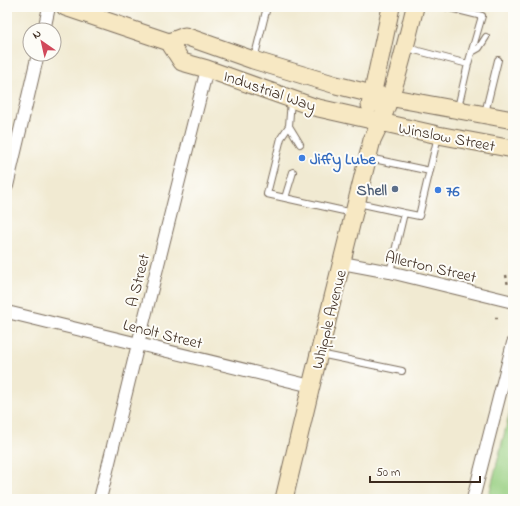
<svg xmlns="http://www.w3.org/2000/svg" width="520" height="506" viewBox="0 0 520 506" font-family="'Indie Flower',sans-serif">
	<style>
		.green { fill: #97cf81; stroke: #697c50 }
		.lines { fill: none; stroke-linecap: round; stroke-linejoin: round }
		.lane-casing { stroke: #7b6d5d; stroke-width: 8 }
		.street-casing { stroke: #7b6d5d; stroke-width: 14 }
		.secondary-casing { stroke: #7b6d5d; stroke-width: 19 }
		.path { stroke: #7b6d5d; stroke-width: 2.5; stroke-dasharray: 3 3; stroke-linecap: butt }
		.lane { stroke: #fff; stroke-width: 6 }
		.street { stroke: #fff; stroke-width: 12 }
		.secondary { stroke: #f7e8c3; stroke-width: 17 }
		.shop-dot { fill: #3f7fe0; stroke: #fdfcf7; stroke-width: 1.5 }
		.service-dot { fill: #5c6f8a; stroke: #fdfcf7; stroke-width: 1.5 }
		.labels { text-anchor: middle; stroke-width: 4; stroke-linejoin: round; paint-order: stroke }
		.street-label { font-size: 16px; fill: #3b2a1e; stroke: #fdfcf7 }
		.shop-label { font-size: 16px; font-weight: bold; fill: #366cbe; stroke: #fdfcf7; text-anchor: start }
		.service-label { font-size: 16px; font-weight: bold; fill: #4e5e75; stroke: #fdfcf7; text-anchor: end }
	</style>
	<rect width="100%" height="100%" fill="#fdfcf7"/>
	<filter id="ink" filterUnits="userSpaceOnUse"><feTurbulence type="fractalNoise" baseFrequency=".025" numOctaves="2"/><feDisplacementMap in="SourceGraphic" scale="8" xChannelSelector="R" yChannelSelector="G"/><feConvolveMatrix kernelMatrix="1 2 1 2 8 2 1 2 1" color-interpolation-filters="sRGB"/></filter>
	<filter id="wash" filterUnits="userSpaceOnUse"><feTurbulence type="fractalNoise" baseFrequency=".012" numOctaves="4" result="noise"/><feDisplacementMap in="SourceGraphic" scale="16" xChannelSelector="R" yChannelSelector="G"/><feGaussianBlur stdDeviation="0.9" result="paint"/><feColorMatrix in="noise" values="0 0 0 0 0 0 0 0 0 0 0 0 0 0 0 0 0 1.4 0 .05"/><feComposite in="paint" operator="in"/></filter>
	<g filter="url(#wash)">
		<rect width="100%" height="100%" fill="#f1ead2"/>
		<!-- green -->
		<path class="green" d="M513 399V499H488Z"/>
	</g>
	<g filter="url(#ink)">
		<g class="lines">
			<!-- lane casing -->
			<g class="lane-casing">
				<path id="lane" d="M446 7 482 16 468 64 458 108
					M407 48 468 64
					M472 52 479 48 486 37
					M254 59 267 7
					M291 100 289 126 300 144
					M485 113 498 60
					M289 126 281 138 267 194 353 213
					M369 158 430 171
					M285 198 293 172
					M358 203 404 213
					M390 272 404 213 419 216 438 136
					M320 354 402 371"/>
			</g>
			<!-- street casing -->
			<g class="street-casing">
				<path id="street" d="M44 30 49 7
					M7 186 38 54
					M342 263 390 272 513 302
					M7 312 311 386
					M100 499 138 344 207 69
					M473 499 513 343"/>
			</g>
			<!-- secondary casing -->
			<g class="secondary-casing">
				<path id="secondary" d="M65 7 169 42 185 36 253 60 336 85 372 94 513 120
					M169 42 182 62 207 69 314 107 438 135 513 149
					M370 105 391 7
					M284 499 311 386 372 140C393 99 404 52 415 7"/>
			</g>
			<!-- path -->
			<path class="path" d="M506 275 508 286
				M495 318H500"/>
			<!-- lane -->
			<use href="#lane" class="lane"/>
			<!-- street -->
			<use href="#street" class="street"/>
			<!-- secondary -->
			<use href="#secondary" class="secondary"/>
		</g>
	</g>
	<!-- markers -->
	<g class="shop-dot">
		<circle cx="302" cy="158" r="4"/>
		<circle cx="438" cy="190" r="4"/>
	</g>
	<circle class="service-dot" cx="395" cy="189" r="4"/>
	<g class="labels">
		<!-- street labels -->
		<g class="street-label">
			<text transform="translate(270 90) rotate(19)" y="6">Industrial Way</text>
			<text transform="translate(447 136) rotate(11)" y="6">Winslow Street</text>
			<text transform="translate(431 266) rotate(13)" y="6">Allerton Street</text>
			<text transform="translate(137 280) rotate(-76)" y="6">A Street</text>
			<text transform="translate(328 319) rotate(-76)" y="6">Whipple Avenue</text>
			<text transform="translate(163 333) rotate(14)" y="6">Lenolt Street</text>
		</g>
		<!-- shop labels -->
		<g class="shop-label">
			<text x="310" y="164">Jiffy Lube</text>
			<text x="446" y="196">76</text>
		</g>
		<!-- service labels -->
		<g class="service-label">
			<text x="387" y="195">Shell</text>
		</g>
	</g>
	<!-- margin -->
	<rect width="520" height="506" fill="none" stroke="#fdfcf7" stroke-width="24"/>
	<!-- north arrow -->
	<g transform="translate(42 42) rotate(326)"><circle r="19" fill="#fdfcf7" stroke="#afa8a0"/>
	<path d="M0-3L7 15L0 10L-7 15Z" fill="#d1495b"/>
	<text y="-6" font-size="11" font-weight="bold" text-anchor="middle" fill="#3b2a1e">N</text>
	</g>
	<!-- scale -->
	<path d="M370 476v6h110v-6" fill="none" stroke="#3b2a1e" stroke-width="2"/>
	<text x="376" y="476" font-size="12" fill="#3b2a1e" stroke="#fdfcf7" stroke-width="3" paint-order="stroke">50 m</text>
</svg>
